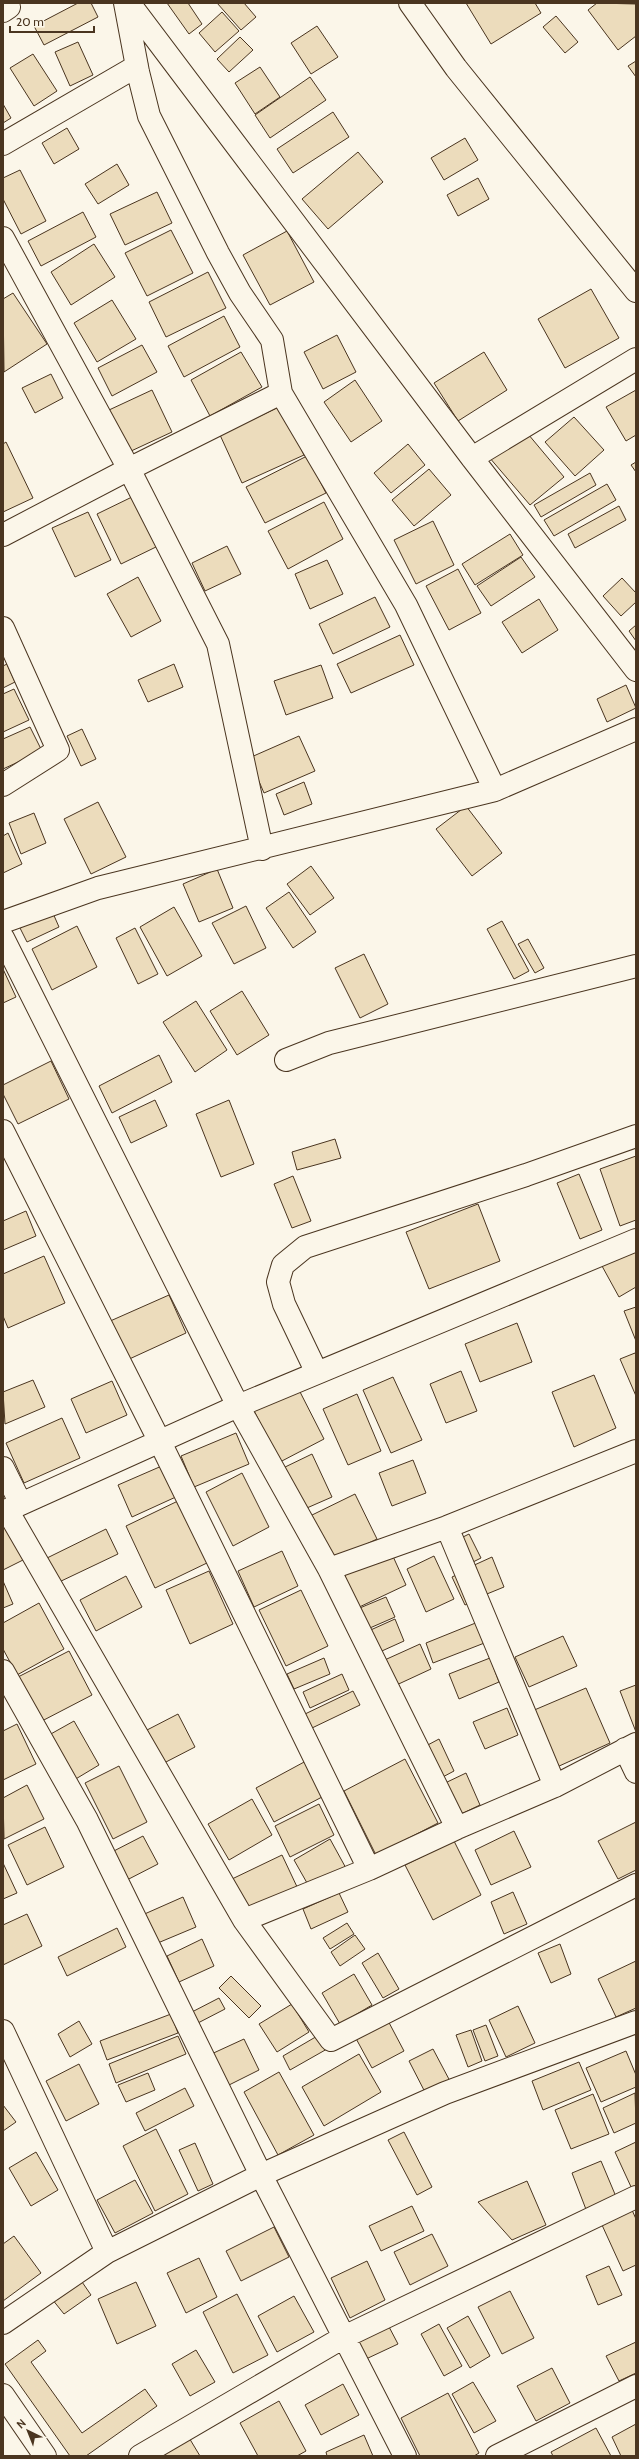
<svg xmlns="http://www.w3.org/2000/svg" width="639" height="2459" viewBox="0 0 639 2459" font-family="Cabin,sans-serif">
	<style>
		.building { fill: #ecdcbc; stroke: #4a3520 }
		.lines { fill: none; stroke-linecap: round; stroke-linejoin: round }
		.minor-casing { stroke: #4a3520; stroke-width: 24 }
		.minor { stroke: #fbf6e9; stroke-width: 22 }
	</style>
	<rect width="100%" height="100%" fill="#fbf6e9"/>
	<!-- building -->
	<path class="building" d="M78 3H91L98 17 44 45 34 26Z
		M167 3H188L202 24 189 34Z
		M217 3H244L256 17 241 30Z
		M466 3H535L541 13 491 44Z
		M597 3 636 4V36L618 50 588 10Z
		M222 12 239 31 215 52 199 33Z
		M556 16 578 42 565 53 543 27Z
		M317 26 338 57 311 74 291 43Z
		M240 37 253 50 229 72 217 59Z
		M78 42 93 75 70 86 55 52Z
		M33 54 57 91 34 106 10 68Z
		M636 61V77L628 66Z
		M260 67 280 97 255 114 235 83Z
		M310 77 326 100 270 138 255 115Z
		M3 104 11 118 3 123Z
		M333 112 349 137 293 173 277 149Z
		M67 128 79 149 54 164 42 143Z
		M465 138 478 160 444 180 431 158Z
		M358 152 383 182 328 229 302 199Z
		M117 164 129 185 98 204 85 184Z
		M20 170 46 221 21 234 3 199V178Z
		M478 178 489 199 458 216 447 195Z
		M157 192 172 223 125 245 110 214Z
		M83 212 96 237 41 266 28 241Z
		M171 230 193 273 147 296 125 253Z
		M287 231 314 282 270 305 243 255Z
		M94 244 115 277 71 305 51 272Z
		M208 272 226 308 166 337 149 302Z
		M591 289 619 338 565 368 538 319Z
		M13 293 47 344 4 372 3 299Z
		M112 300 136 339 97 362 74 323Z
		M224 316 240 347 184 377 168 346Z
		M337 335 356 372 323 389 304 352Z
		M142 345 157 372 112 396 98 368Z
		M241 352 262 387 210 416 191 380Z
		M484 352 507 390 458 421 434 383Z
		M51 374 63 398 35 413 22 388Z
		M355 380 382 421 351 442 324 402Z
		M152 390 172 432 129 452 109 410Z
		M636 390V435L626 441 606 407Z
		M281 406 304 455 242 483 220 435Z
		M574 417 604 450 575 476 545 442Z
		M523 428 564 477 530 505 489 457Z
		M6 442 33 498 3 512V444Z
		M408 444 425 465 391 493 374 473Z
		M307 456 326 493 265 523 246 487Z
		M636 462V472L631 465Z
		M429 469 451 495 414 526 392 500Z
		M590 473 596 485 541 517 534 505Z
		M607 484 616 500 554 536 544 520Z
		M134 496 158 546 121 564 97 514Z
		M324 502 343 539 288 569 268 531Z
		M619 506 626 520 575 548 568 534Z
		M88 512 111 560 75 577 52 528Z
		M433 521 454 565 416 584 394 540Z
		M510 534 523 555 475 585 462 564Z
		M227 546 241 574 205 591 192 563Z
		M521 557 535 577 491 606 477 586Z
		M327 560 343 594 310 609 295 574Z
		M458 569 481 613 449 630 426 586Z
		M138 577 161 621 131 637 107 594Z
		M622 578 636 593V602L621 616 603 596Z
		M375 597 390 627 333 654 319 624Z
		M539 599 558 630 522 653 502 622Z
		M636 625V641L629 631Z
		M400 635 414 665 351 693 337 664Z
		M7 664 15 682 3 688V666Z
		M174 664 183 687 148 702 138 680Z
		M321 665 333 698 286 715 274 681Z
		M626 685 636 708 607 722 597 699Z
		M14 689 29 720 3 732V694Z
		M30 727 42 751 3 769V739Z
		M82 729 96 759 81 766 67 736Z
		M299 736 315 771 264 793 249 758Z
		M304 782 312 804 284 815 276 794Z
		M98 802 126 857 91 874 64 819Z
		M466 806 502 853 472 876 436 829Z
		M34 813 46 843 21 854 9 823Z
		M8 833 22 864 3 873V836Z
		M311 866 334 898 310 915 287 884Z
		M217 869 233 908 199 922 183 884Z
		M289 892 316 932 293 948 266 908Z
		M246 906 266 948 234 964 212 923Z
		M174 907 202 956 167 976 140 927Z
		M52 911 59 927 27 942 19 926Z
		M502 921 529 971 514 979 487 929Z
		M77 926 97 967 52 990 32 949Z
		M135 928 158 974 138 984 116 938Z
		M528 939 544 968 535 973 518 944Z
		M364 954 388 1004 360 1018 335 968Z
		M3 969 16 997 3 1003Z
		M242 991 269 1035 237 1055 210 1011Z
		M196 1001 227 1050 195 1072 163 1022Z
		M159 1055 172 1082 112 1113 99 1086Z
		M51 1061 69 1099 18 1124 3 1094V1085Z
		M155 1100 167 1126 131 1143 119 1117Z
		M229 1100 254 1164 221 1177 196 1114Z
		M335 1139 341 1158 297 1170 292 1152Z
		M636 1156V1220L620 1226 600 1169Z
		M579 1174 602 1230 580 1239 557 1183Z
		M293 1176 311 1221 292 1228 274 1184Z
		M478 1204 500 1261 429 1289 406 1232Z
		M26 1211 36 1236 3 1250V1221Z
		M636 1246V1287L619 1297 602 1266Z
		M44 1256 65 1303 8 1328 3 1316V1274Z
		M169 1295 186 1333 125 1361 108 1322Z
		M636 1307V1341L624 1311Z
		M517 1323 532 1362 480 1382 465 1344Z
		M635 1353 636 1355V1396L620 1359Z
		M461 1371 477 1411 446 1423 430 1384Z
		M594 1375 616 1428 574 1447 552 1392Z
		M393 1377 422 1440 391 1453 363 1390Z
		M33 1380 45 1407 5 1424 3 1392Z
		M112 1381 127 1415 86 1433 71 1399Z
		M297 1386 324 1439 280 1462 253 1409Z
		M357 1394 381 1451 348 1465 323 1409Z
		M62 1418 80 1458 24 1483 6 1443Z
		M236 1433 249 1464 194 1487 181 1456Z
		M312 1454 332 1497 300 1511 281 1469Z
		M413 1460 426 1493 392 1506 379 1473Z
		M164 1465 178 1496 132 1517 118 1485Z
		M242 1473 269 1527 233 1546 206 1492Z
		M355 1494 377 1539 332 1561 310 1516Z
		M180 1500 209 1562 155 1588 126 1526Z
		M3 1515 25 1559 3 1570Z
		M106 1529 118 1554 57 1583 45 1559Z
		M469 1534 481 1558 467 1565 455 1541Z
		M282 1551 298 1586 254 1607 238 1571Z
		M391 1552 406 1585 353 1610 338 1576Z
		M434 1556 454 1599 426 1612 407 1569Z
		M492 1557 504 1587 482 1596 470 1567Z
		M467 1570 480 1598 465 1605 452 1577Z
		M209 1571 233 1624 190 1644 166 1590Z
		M126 1576 142 1607 96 1631 80 1600Z
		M3 1581 13 1604 3 1608Z
		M301 1590 328 1646 286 1666 259 1610Z
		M386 1597 395 1617 363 1631 355 1610Z
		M39 1603 64 1649 17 1675 3 1649V1623Z
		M395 1619 404 1641 373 1655 364 1633Z
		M478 1622 487 1642 433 1663 426 1643Z
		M563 1636 577 1666 529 1687 515 1657Z
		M420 1644 431 1669 390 1688 378 1663Z
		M69 1651 92 1695 40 1722 18 1677Z
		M324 1658 330 1674 294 1689 287 1674Z
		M490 1658 499 1682 459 1699 449 1674Z
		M342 1674 349 1690 310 1708 303 1692Z
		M636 1685V1732L620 1691Z
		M586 1688 610 1743 557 1767 532 1711Z
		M353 1691 360 1705 312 1728 305 1714Z
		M507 1708 518 1735 485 1749 473 1722Z
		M178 1714 195 1747 164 1763 147 1730Z
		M74 1721 99 1765 74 1780 49 1735Z
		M17 1724 36 1764 3 1780V1731Z
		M439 1739 454 1771 439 1779 424 1747Z
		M405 1759 438 1823 376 1855 344 1791Z
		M306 1761 324 1796 274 1822 256 1788Z
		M119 1766 147 1822 113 1839 85 1783Z
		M466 1773 480 1805 457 1816 443 1784Z
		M27 1785 44 1819 4 1839 3 1798Z
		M252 1799 272 1835 229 1860 208 1824Z
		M319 1804 334 1835 290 1857 275 1826Z
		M636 1822V1870L618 1879 598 1841Z
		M45 1827 64 1867 27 1885 8 1845Z
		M514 1831 531 1867 491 1885 475 1850Z
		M143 1836 158 1864 123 1882 108 1854Z
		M330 1839 347 1870 311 1890 294 1860Z
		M454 1841 481 1895 433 1920 405 1865Z
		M282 1855 299 1891 249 1915 232 1879Z
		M3 1863 17 1893 3 1899Z
		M513 1892 527 1924 504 1934 491 1902Z
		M339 1893 348 1912 311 1929 303 1909Z
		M183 1897 196 1927 153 1945 140 1916Z
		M27 1914 42 1946 3 1965V1925Z
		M347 1923 354 1934 330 1949 323 1938Z
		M117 1928 126 1947 67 1976 58 1957Z
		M355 1935 365 1949 340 1966 331 1952Z
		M202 1939 214 1966 179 1982 167 1956Z
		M560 1944 571 1974 551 1983 538 1953Z
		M378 1953 399 1989 383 1998 362 1963Z
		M636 1961V2008L616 2017 598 1979Z
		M354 1974 372 2005 340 2024 322 1993Z
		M231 1976 261 2006 249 2018 219 1988Z
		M219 1998 225 2009 196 2024 190 2013Z
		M292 2004 309 2032 277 2052 259 2024Z
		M518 2006 535 2043 506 2057 489 2020Z
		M171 2014 178 2033 107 2060 100 2041Z
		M385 2015 404 2051 372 2068 353 2033Z
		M79 2021 92 2044 70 2057 58 2034Z
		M486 2025 498 2056 485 2061 473 2030Z
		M471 2030 482 2061 468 2067 456 2035Z
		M319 2035 327 2049 290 2070 283 2056Z
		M178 2036 186 2054 116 2083 109 2064Z
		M244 2039 259 2070 223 2088 207 2056Z
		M433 2049 451 2083 427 2096 409 2061Z
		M626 2051 636 2075V2087L601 2102 586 2068Z
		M359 2054 381 2092 324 2126 302 2087Z
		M579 2062 591 2090 543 2110 532 2081Z
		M79 2064 99 2104 66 2121 46 2081Z
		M279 2072 314 2135 278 2155 244 2092Z
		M148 2073 155 2090 126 2102 118 2085Z
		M185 2088 194 2106 145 2131 136 2113Z
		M635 2093 636 2123 614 2133 603 2108Z
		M593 2094 609 2134 571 2149 555 2110Z
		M3 2105 16 2122 3 2131Z
		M156 2129 188 2194 155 2211 123 2146Z
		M404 2132 432 2187 417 2195 388 2140Z
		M636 2142V2187L632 2189 615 2152Z
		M195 2143 213 2184 198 2191 179 2150Z
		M36 2152 58 2190 31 2206 9 2168Z
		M601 2161 617 2199 587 2212 572 2173Z
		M135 2180 153 2213 115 2233 97 2200Z
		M527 2181 546 2225 512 2240 478 2202Z
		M412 2206 424 2231 381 2251 369 2226Z
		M632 2210 636 2219V2265L623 2271 602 2225Z
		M274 2227 289 2257 241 2281 226 2251Z
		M432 2234 448 2266 410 2285 394 2252Z
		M14 2236 41 2273 3 2301V2244Z
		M199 2258 217 2297 186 2313 167 2273Z
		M367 2261 385 2300 350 2318 331 2278Z
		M609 2266 622 2295 598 2305 586 2276Z
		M80 2279 91 2295 64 2314 52 2299Z
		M136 2282 156 2326 117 2344 98 2299Z
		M510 2291 534 2338 502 2354 478 2307Z
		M237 2294 268 2355 233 2373 203 2312Z
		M294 2296 314 2332 277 2352 258 2316Z
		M468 2316 490 2356 470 2368 447 2328Z
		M387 2323 398 2344 366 2359 356 2339Z
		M439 2324 462 2366 444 2376 421 2334Z
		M38 2340 46 2351 31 2362 82 2433 145 2389 157 2406 86 2456H70L5 2364Z
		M636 2342V2373L619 2381 606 2356Z
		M196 2350 215 2382 190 2396 172 2364Z
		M552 2368 570 2403 536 2421 517 2386Z
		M473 2382 496 2421 474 2433 452 2394Z
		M343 2384 359 2415 321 2435 305 2405Z
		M448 2393 479 2453 474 2456H420L401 2418Z
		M279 2401 306 2451 297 2456H258L240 2423Z
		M636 2424V2456H621L612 2437Z
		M596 2428 611 2456H553L551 2452Z
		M185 2431 200 2456H159Z
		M364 2435 373 2456H327L326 2452Z"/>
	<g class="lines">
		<!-- minor casing -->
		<g class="minor-casing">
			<path id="minor" d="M129 3 472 458 636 670
				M410 3 456 68 636 291
				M3 11 9 7
				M3 144 137 66
				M3 238 129 469 218 644 262 849
				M281 393 406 605 495 790
				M472 458 636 359
				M3 535 129 469 281 393 272 340 240 293 218 253 149 116 138 72 125 3
				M3 628 58 750 3 785
				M3 922 98 888 495 790 636 729
				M3 938 238 1406 329 1569 457 1828
				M286 1060 329 1043 636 966
				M3 1131 160 1442 369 1869
				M317 1373 284 1304 278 1282 283 1265 305 1247 526 1175 636 1136
				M3 1468 21 1504
				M7 1510 244 1920 331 2040 636 1885
				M3 1512 238 1406 636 1240
				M447 1527 555 1786
				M329 1569 447 1527 636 1451
				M3 1671 87 1820 261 2175 405 2456
				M625 1749 636 1772
				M244 1920 369 1869 457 1828 555 1786 636 1744
				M3 2031 107 2252
				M3 2323 107 2252 261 2175 445 2093 636 2022
				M3 2395 45 2456
				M140 2456 344 2337 636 2197
				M497 2456 636 2386"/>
		</g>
		<!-- minor -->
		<use href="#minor" class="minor"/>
	</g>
	<!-- border -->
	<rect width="639" height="2459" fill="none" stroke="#4a3520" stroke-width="8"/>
	<!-- north arrow -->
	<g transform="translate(28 2431) rotate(317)" stroke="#fbf6e9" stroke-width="3" paint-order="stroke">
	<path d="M0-3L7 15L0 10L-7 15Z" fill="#4a3520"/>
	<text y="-6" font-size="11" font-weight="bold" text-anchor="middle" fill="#4a3520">N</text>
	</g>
	<!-- scale -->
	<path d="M10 26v6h84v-6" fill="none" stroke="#4a3520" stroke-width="2"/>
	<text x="16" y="26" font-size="12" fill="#4a3520" stroke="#fbf6e9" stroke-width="3" paint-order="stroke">20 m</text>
</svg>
